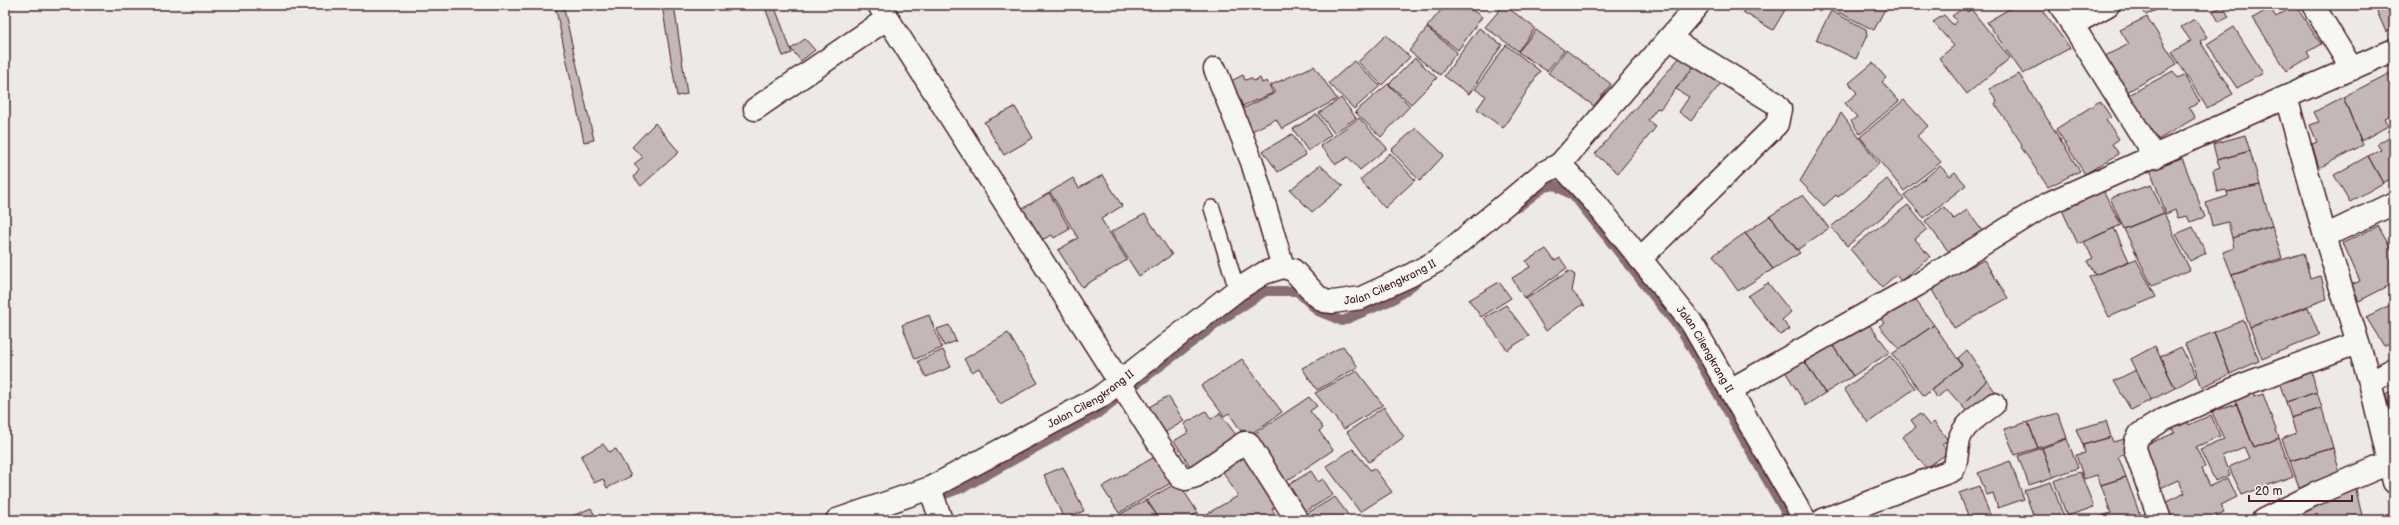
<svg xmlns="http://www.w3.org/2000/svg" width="2399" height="525" viewBox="0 0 2399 525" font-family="'Balsamiq Sans',sans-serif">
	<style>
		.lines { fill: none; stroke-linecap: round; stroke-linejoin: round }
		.stream { stroke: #886e73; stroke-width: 10 }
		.building { fill: #c4b7b7; stroke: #4a1f2b }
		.service-casing { stroke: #4a1f2b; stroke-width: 18 }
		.minor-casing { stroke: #4a1f2b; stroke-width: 25 }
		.tertiary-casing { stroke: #4a1f2b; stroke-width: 25 }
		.service { stroke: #f6f6f2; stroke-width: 15 }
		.minor { stroke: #f6f6f2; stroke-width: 22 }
		.tertiary { stroke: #f6f6f2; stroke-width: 22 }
		.labels { text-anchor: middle; stroke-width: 4; stroke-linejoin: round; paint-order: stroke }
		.street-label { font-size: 11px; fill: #4a1f2b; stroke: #f6f6f2 }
	</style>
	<rect width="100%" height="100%" fill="#ece9e6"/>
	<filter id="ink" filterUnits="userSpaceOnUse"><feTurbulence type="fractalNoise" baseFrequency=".025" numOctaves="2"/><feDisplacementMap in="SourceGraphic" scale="8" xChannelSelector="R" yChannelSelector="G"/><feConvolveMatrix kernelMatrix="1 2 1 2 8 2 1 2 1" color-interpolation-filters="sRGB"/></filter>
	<g filter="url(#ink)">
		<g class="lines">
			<!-- stream -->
			<path class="stream" d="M1518 207 1544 187 1555 185 1575 197 1683 333 1790 520
				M1132 387 1227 316 1265 291H1297L1318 311 1342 321 1392 300 1418 281
				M942 495 964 487 1098 413 1120 396"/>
		</g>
		<!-- building -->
		<path class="building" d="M555 5H563L594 140 584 142Z
			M662 5H674L687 94 677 96Z
			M764 5H774L792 53 783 56Z
			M1445 5H1452L1460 10 1465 5 1482 17 1458 50 1427 27Z
			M1504 5 1535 28 1518 51 1485 27Z
			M1747 5H1788L1773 30 1743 12Z
			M1831 5H1887L1874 30 1830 8Z
			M2016 5H2038L2070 48 2023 74 1987 22Z
			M2140 5H2166L2146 15Z
			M2295 5 2321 44 2307 52 2310 57 2287 71 2253 18 2270 8 2276 17Z
			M2374 5H2394V28L2386 32Z
			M2223 6 2229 17 2219 22 2213 11Z
			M1963 8 1968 12 1971 9 2010 58 1967 94 1939 58 1954 46 1933 22 1944 15 1953 25 1957 20 1952 16Z
			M1831 11 1866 29 1867 35 1856 59 1816 40Z
			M2147 17 2177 64 2127 92 2103 57 2129 44 2120 30Z
			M2195 19 2207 37 2200 41 2233 94 2207 108 2172 52 2191 41 2181 27Z
			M2234 27 2263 73 2237 88 2207 44Z
			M1427 28 1457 52 1440 75 1409 51Z
			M1479 28 1502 45 1469 94 1444 76Z
			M1536 30 1564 50 1547 71 1518 52Z
			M1386 35 1410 57 1382 85 1358 62Z
			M805 39 815 50 801 61 791 49Z
			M1506 45 1540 71 1503 128 1477 109 1486 96 1475 89Z
			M1566 50 1611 84 1594 106 1548 73Z
			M1682 55 1695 65 1660 109 1657 108 1648 120 1656 127 1618 173 1595 154Z
			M1415 58 1437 78 1411 104 1389 84Z
			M1354 61 1380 86 1354 109 1329 83Z
			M1873 63 1886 78 1882 82 1899 101 1860 134 1851 121 1857 117 1845 103 1857 93 1849 83Z
			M1695 65 1721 83 1691 121 1679 112 1689 97 1676 89Z
			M1314 66 1337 99 1282 129 1276 119 1252 131 1242 109 1275 93 1271 85Z
			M2173 71 2178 78 2184 75 2200 102 2189 108 2195 118 2156 141 2129 95Z
			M2392 72 2394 77V113L2384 118 2388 126 2361 141 2343 97Z
			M2019 74 2080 171 2048 187 2021 147 2022 144 1995 104 1997 101 1989 89Z
			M1243 75 1245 80 1251 78 1253 81 1260 78 1262 83 1267 81 1273 93 1240 107 1225 84Z
			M1388 84 1410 106 1381 137 1355 112Z
			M2343 97 2363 145 2319 168 2312 144 2317 142 2310 125 2319 122 2314 112Z
			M1341 98 1356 118 1334 133 1319 113Z
			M1904 100 1928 126 1917 136 1941 162 1904 191 1860 137Z
			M2100 101 2111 117 2106 120 2119 139 2112 144 2119 154 2085 174 2056 129Z
			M1015 107 1033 138 1004 155 984 122Z
			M1841 113 1879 164 1838 197 1836 195 1824 206 1800 181Z
			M1317 114 1331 135 1308 151 1293 129Z
			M1359 118 1387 148 1360 170 1348 157 1336 164 1320 146Z
			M655 123 679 152 641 186 634 177 639 170 634 164 643 157 632 147Z
			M1416 128 1444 155 1420 181 1391 150Z
			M1292 134 1306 155 1278 172 1263 151Z
			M2394 134V177L2383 183 2368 156 2381 150 2377 144Z
			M2245 135 2250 151 2217 160 2213 144Z
			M2250 151 2260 185 2227 192 2226 190 2217 192 2213 170 2220 167 2217 160Z
			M1390 153 1415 180 1385 208 1360 180Z
			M2368 156 2383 183 2350 202 2334 175Z
			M2182 158 2205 217 2190 222 2187 216 2178 218 2175 210 2166 214 2150 169Z
			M1320 165 1343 186 1312 212 1290 190Z
			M1940 166 1950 176 1955 172 1966 185 1924 218 1904 195Z
			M1103 175 1122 206 1101 219 1127 260 1082 287 1058 250 1078 238 1050 192 1073 178 1079 188Z
			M1887 179 1904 199 1847 246 1831 227Z
			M2151 185 2164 213 2124 229 2110 198Z
			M2260 185 2272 226 2232 238 2228 222 2212 226 2206 203 2228 196 2227 192Z
			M2103 190 2121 225 2078 244 2061 208Z
			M1049 193 1070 229 1054 238 1052 235 1039 241 1020 210Z
			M1803 195 1829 228 1797 250 1770 216Z
			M1908 205 1927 229 1915 239 1930 257 1901 281 1896 275 1882 287 1850 249Z
			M1944 207 1954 219 1967 210 1982 231 1949 252 1925 221Z
			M2164 213 2190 270 2152 286 2124 229Z
			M1145 214 1172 255 1139 276 1111 232Z
			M1770 216 1800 253 1773 269 1745 233Z
			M2272 226 2282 258 2232 275 2223 252 2234 248 2232 238Z
			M2378 226 2394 254V283L2359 301 2351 285 2360 281 2343 243Z
			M2193 227 2206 253 2190 261 2176 234Z
			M2114 228 2129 261 2095 275 2087 261 2093 258 2084 242Z
			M1745 233 1773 269 1738 291 1713 255Z
			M2394 233V245L2389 235Z
			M1546 249 1555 261 1560 258 1567 268 1524 298 1512 278 1530 267 1526 261Z
			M2304 253 2310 279 2321 276 2327 299 2250 327 2232 275Z
			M2136 259 2156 297 2109 317 2089 277Z
			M1984 260 2008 298 1954 328 1928 283 1964 262 1968 268Z
			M1569 271 1575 275 1572 291 1585 306 1582 305 1546 331 1526 299Z
			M1499 282 1511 298 1481 317 1469 300Z
			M1768 283 1791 312 1782 320 1790 329 1780 335 1748 296Z
			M1911 294 1934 325 1899 349 1879 326 1884 323 1876 314Z
			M2394 303V340L2384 346 2366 317Z
			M1506 305 1529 336 1507 350 1484 318Z
			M2308 307 2319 335 2262 359 2250 327Z
			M929 315 942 348 915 359 902 325Z
			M1865 319 1890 352 1853 376 1829 340Z
			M2244 320 2259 361 2230 374 2214 332Z
			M949 325 956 341 944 346 937 329Z
			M1934 325 1962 365 1924 396 1892 354Z
			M2214 332 2230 374 2202 387 2185 344Z
			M1008 333 1038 383 1000 404 979 368 972 372 964 359Z
			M1829 340 1853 376 1825 393 1801 356Z
			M1343 346 1358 367 1317 390 1302 368Z
			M2155 346 2175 388 2151 400 2131 359Z
			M2181 347 2196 376 2175 388 2160 357Z
			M943 350 951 367 926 377 918 361Z
			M1967 350 1987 380 1962 406 1947 389 1937 398 1931 390 1962 365 1958 358Z
			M1801 356 1825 393 1806 405 1783 368Z
			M1890 356 1915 388 1868 423 1844 389Z
			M1242 359 1282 412 1248 436 1245 430 1241 431 1229 413 1224 416 1201 386Z
			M2311 369 2317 392 2286 402 2279 382Z
			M2136 370 2151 400 2131 410 2114 381Z
			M1357 371 1383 405 1344 429 1315 393Z
			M1987 380 1998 396 1974 419 1962 406Z
			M2250 384 2254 397 2263 394 2279 438 2254 448 2231 391Z
			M2394 390V417L2385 394Z
			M2317 392 2322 408 2291 418 2286 402Z
			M1168 396 1184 421 1159 436 1142 411Z
			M1309 397 1317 406 1310 411 1323 428 1319 431 1333 450 1285 482 1254 434Z
			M2237 404 2254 448 2279 438 2293 476 2242 495 2229 467 2249 458 2244 447 2222 456 2230 475 2215 481 2200 449 2224 439 2212 412Z
			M1384 407 1404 437 1369 462 1347 432Z
			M2322 408 2333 448 2290 461 2282 439 2296 433 2291 418Z
			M1206 411 1211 419 1220 413 1241 442 1194 472 1174 441 1189 432 1184 424Z
			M2058 413 2067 438 2038 448 2028 422Z
			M1920 414 1930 426 1934 422 1948 440 1942 444 1948 453 1926 468 1902 437 1916 427 1911 420Z
			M2185 415 2189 425 2211 415 2220 436 2196 447 2205 467 2202 469 2210 486 2228 478 2237 497 2221 505 2224 512 2206 520H2167L2160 505 2185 493 2178 480 2154 491 2142 446 2175 433 2170 420Z
			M2106 421 2111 437 2083 445 2076 429Z
			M2028 422 2038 448 2015 455 2004 429Z
			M2111 437 2113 442 2125 439 2129 452 2118 456 2126 477 2101 485 2097 475 2084 479 2076 455 2085 453 2083 445Z
			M2067 439 2078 468 2053 477 2042 448Z
			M603 444 609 452 616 449 631 476 607 488 603 479 594 483 581 456Z
			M1243 446 1282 503 1272 509 1278 518 1274 520H1205L1203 516 1238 496 1222 470Z
			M2042 448 2053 477 2029 485 2018 456Z
			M2333 448 2341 477 2300 490 2290 461Z
			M1353 449 1370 470 1374 468 1392 492 1360 512 1326 466Z
			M1158 455 1176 480 1119 513 1102 487Z
			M2010 461 2024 499 1998 508 1993 493 1987 495 1978 473Z
			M1063 467 1084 511 1064 519 1044 475Z
			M1311 471 1318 482 1323 479 1333 495 1298 516 1280 490Z
			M2080 472 2094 507 2067 516 2054 481Z
			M2126 477 2140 515 2149 512 2152 520H2100L2099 517 2111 513 2101 485Z
			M1178 482 1198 513 1186 520H1160L1147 500Z
			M2051 482 2064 517 2055 520H2035L2024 490Z
			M1979 486 1992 520H1970L1959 493Z
			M2355 486 2363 520H2304L2299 504Z
			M1335 497 1352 520H1300L1299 518Z
			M1146 500 1160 520H1123L1119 515Z
			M591 508 597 520H571L570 517Z
			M1364 514 1369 520H1356Z"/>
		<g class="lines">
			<!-- service casing -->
			<g class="service-casing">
				<path id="service" d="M1212 208 1237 290"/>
			</g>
			<!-- minor casing -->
			<g class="minor-casing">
				<path id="minor" d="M879 5 1180 477 1186 479 1196 476 1244 443H1248L1297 520
					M2060 5 2155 157
					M2313 5 2352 69
					M2072 25 2108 5
					M1215 69 1252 162 1283 267
					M2286 97 2394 50
					M755 109 888 18
					M1560 164 1698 5
					M2325 236 2394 203
					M1640 259 1777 124 1780 109 1775 103 1669 38
					M2370 382 2394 369
					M1730 390 1919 284 2047 204 2286 97 2325 236 2370 382 2394 482
					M930 488 941 520
					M1823 520 1953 470C1958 460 1956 451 1959 440 1964 423 1982 414 1994 404
					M2160 520 2135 449 2136 441 2140 434 2163 420 2245 384 2357 343
					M2263 520 2313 495 2389 463"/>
			</g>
			<!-- tertiary casing -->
			<g class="tertiary-casing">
				<g id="tertiary">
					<path id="s1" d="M837 520 930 488 1100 397 1237 290 1264 273 1283 267 1293 270 1316 295 1324 301 1333 302 1361 298 1409 276 1437 261 1543 173 1560 164 1593 200 1691 322 1805 520"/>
				</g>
			</g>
			<!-- service -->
			<use href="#service" class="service"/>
			<!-- minor -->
			<use href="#minor" class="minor"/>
			<!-- tertiary -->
			<use href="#tertiary" class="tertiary"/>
		</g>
	</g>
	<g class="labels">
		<!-- street labels -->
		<g class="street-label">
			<text dy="4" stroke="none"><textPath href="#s1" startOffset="641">Jalan Cilengkrang II</textPath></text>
			<text dy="4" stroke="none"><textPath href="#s1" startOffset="1086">Jalan Cilengkrang II</textPath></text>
			<text dy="4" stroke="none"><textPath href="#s1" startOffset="282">Jalan Cilengkrang II</textPath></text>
		</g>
	</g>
	<!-- margin -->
	<rect width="2399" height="525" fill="none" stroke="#f6f6f2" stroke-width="20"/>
	<rect x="10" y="10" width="2379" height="505" fill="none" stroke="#4a1f2b" stroke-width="1.5" filter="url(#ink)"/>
	<!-- scale -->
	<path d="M2249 495v6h103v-6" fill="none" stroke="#4a1f2b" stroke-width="2"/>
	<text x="2255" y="495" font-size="12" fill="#4a1f2b" stroke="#f6f6f2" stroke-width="3" paint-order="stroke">20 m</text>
</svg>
